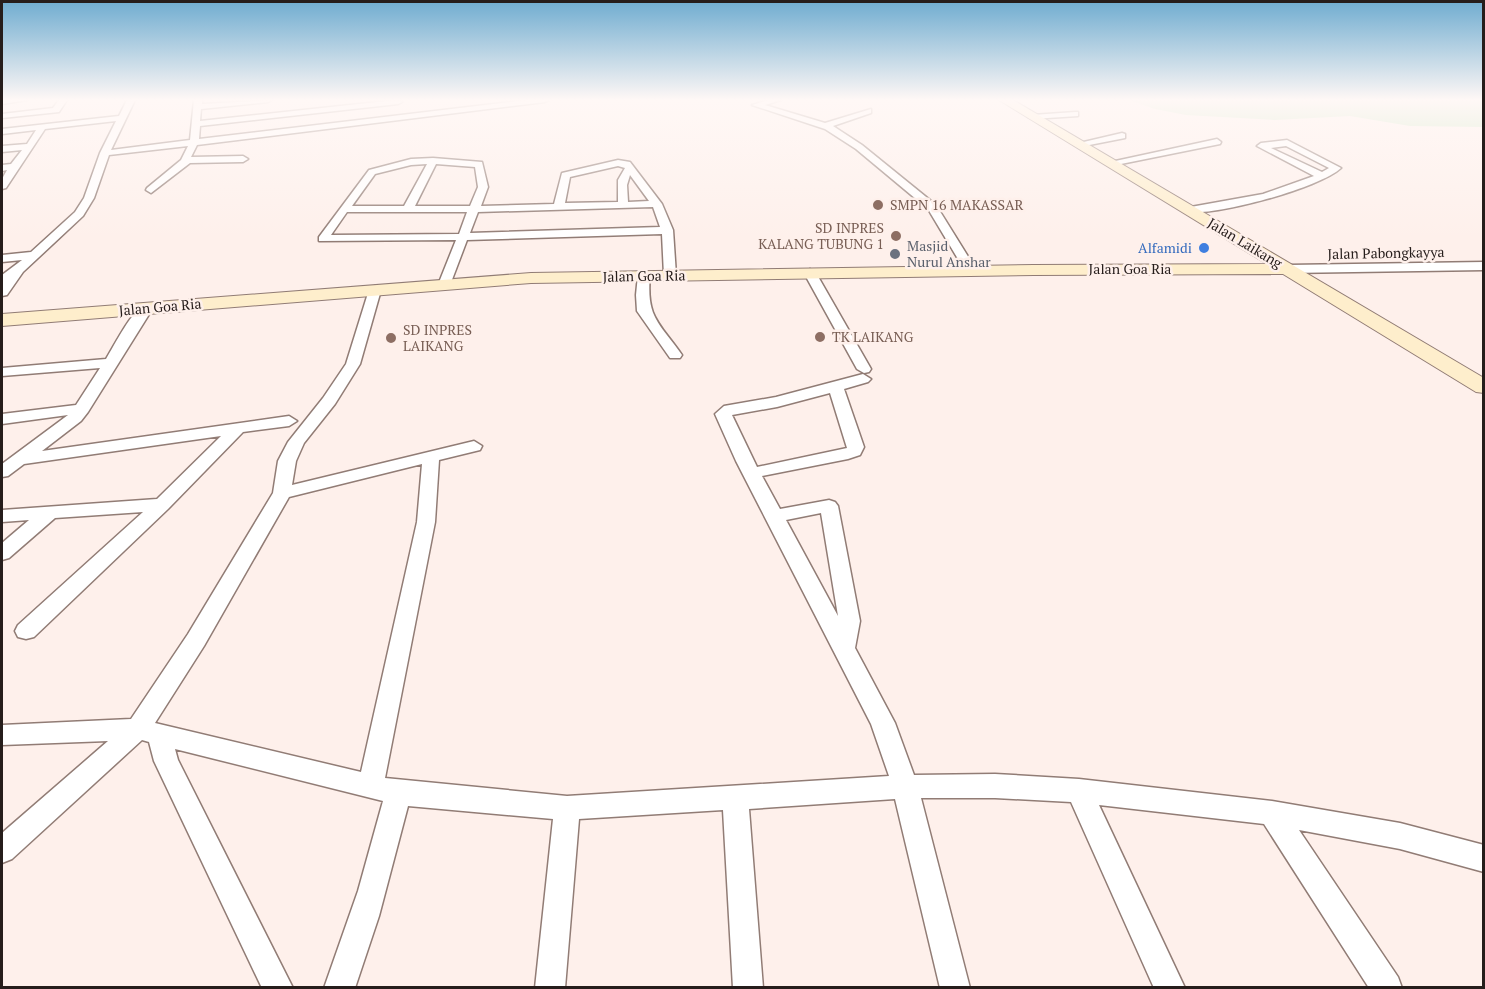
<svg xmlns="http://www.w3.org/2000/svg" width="1485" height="989" viewBox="0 0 1485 989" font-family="'PT Serif',serif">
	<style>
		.green { fill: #c8e7c2 }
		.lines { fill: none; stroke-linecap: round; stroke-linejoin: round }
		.minor-casing { stroke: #917c75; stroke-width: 3 }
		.secondary-casing { stroke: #917c75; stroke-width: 2 }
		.minor { fill: #fff; fill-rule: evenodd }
		.secondary { fill: #feeecc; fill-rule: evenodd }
		.education-dot { fill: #8d6e63; stroke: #fef0eb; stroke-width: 2 }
		.shop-dot { fill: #3f7fe0; stroke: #fef0eb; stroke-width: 2 }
		.worship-dot { fill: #6b7280; stroke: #fef0eb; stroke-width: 2 }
		.labels { text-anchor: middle; stroke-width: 5; stroke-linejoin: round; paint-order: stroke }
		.far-education-label { font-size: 14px; fill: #785e54; stroke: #fef0eb; text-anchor: start }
		.far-street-label { font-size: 14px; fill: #261d1b; stroke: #fef0eb }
		.far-worship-label { font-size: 14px; fill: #5b616d; stroke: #fef0eb; text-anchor: start }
		.far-shop-label { font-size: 14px; fill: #366cbe; stroke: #fef0eb; text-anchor: end }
	</style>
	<rect width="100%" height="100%" fill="#fef0eb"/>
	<!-- green -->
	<path class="green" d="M1129 100H1483V127L1410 126 1350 116 1275 120 1186 115 1155 109Z"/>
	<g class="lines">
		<!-- minor casing -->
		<g class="minor-casing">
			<path id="minor" d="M2 100H27L2 104Z
				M59 100H67L59 112 2 118V114L53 108Z
				M127 100H135L111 150 190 140 194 100H202V104L272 100 268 102 201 109 200 121 396 100 402 102 398 104 200 126 199 139 526 100H549L545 102 197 145 191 157 243 156 248 159 243 162 190 163 151 193 146 190 147 188 181 160 188 146 109 155 94 198 83 216 23 272 7 295 2 296V275L22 260 2 262V255L31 252 75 212 84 198 100 153 116 121 45 129 6 188 2 189V179L7 170 2 171V165L11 164 22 150 2 152V146L27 144 36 130 2 134V129L119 116Z
				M768 100H781L765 105 825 123 871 109V113L833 126 862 145 936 205 977 271 975 274H967L928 209 856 149 825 129 752 105Z
				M1075 112H1078V116L1032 119 1028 117 1032 115Z
				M1122 133 1125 134V138L1079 147 1075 144Z
				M1217 139 1221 142 1220 144 1111 166 1106 163Z
				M1287 140 1341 168C1320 188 1213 217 1185 212V208L1263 194 1314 176 1257 146 1261 143ZM1286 146 1329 168 1322 172 1271 148Z
				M433 158 482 162 488 187 481 206 554 204 562 173 618 160 630 162 662 204 673 230 676 275 670 279 664 275 662 234 467 240 450 285 444 289 438 285 456 240 319 241V237L369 170 411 159ZM427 164 404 206H352L375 174 411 165ZM436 164 475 167 478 187 470 206H415ZM618 166 625 168 618 180V202L565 203 570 177ZM630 175 649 201 628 202 627 185ZM653 207 660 227 470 233 478 212ZM347 212H467L459 234 331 235Z
				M1484 262V270L1289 273 1283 269 1289 265Z
				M810 269 816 273 871 369 869 372 864 373 857 369 804 273Z
				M644 271 650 275C646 318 659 322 682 355L680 358H670L637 311 636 295 638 275Z
				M375 286 381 290 360 364 335 404 304 443 296 461 292 485 474 441 482 446 480 450 439 460 435 522 385 778 567 796 889 776 871 724 736 461 715 414 724 406 776 397 863 374 871 379 868 382 844 389 864 447 860 455 848 459 762 476 780 509 829 500 835 502 838 506 860 621 855 648 895 723 914 775 995 774 1079 779 1272 801 1400 823 1484 845V872L1400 849 1299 830 1398 977 1402 988H1369L1264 824 1099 805 1185 988H1154L1071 802 995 798H921L970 988H940L895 799 749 809 763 988H733L723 810 579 819 565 988H535L553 819 408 806 379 916 355 988H324L358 891 383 801 175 749 178 760 293 988H262L154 761 149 742 142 740 12 859 2 863V833L108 741 2 745V725L131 719 188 634 273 493 278 461 288 442 323 398 346 364 369 290ZM830 393 847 448 757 467 732 415 777 407ZM422 464 417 522 361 772 155 723 204 646 289 497ZM821 513 838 616 786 520Z
				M146 304 153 308 88 412 81 421 42 451 289 416 297 421 289 426 243 432 168 509 34 637 26 639 18 637 15 631 18 625 143 512 55 518 9 558 2 560V543L29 520 2 522V510L157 499 221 436 24 464 8 476 2 477V464L68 415 2 424V414L76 405 100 368 2 376V368L106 359C114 346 133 308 146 304Z"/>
		</g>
		<!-- secondary casing -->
		<g class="secondary-casing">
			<path id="secondary" d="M999 100H1013L1484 378V393L1476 392 1283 274 1034 275 531 283 2 326V314L531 273 1034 265 1267 264Z"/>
		</g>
		<!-- minor -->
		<use href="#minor" class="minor"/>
		<!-- secondary -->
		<use href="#secondary" class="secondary"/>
	</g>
	<!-- sky -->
	<linearGradient id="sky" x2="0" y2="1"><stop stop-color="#6facd0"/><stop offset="0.42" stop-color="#fff8f6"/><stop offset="1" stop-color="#fff8f6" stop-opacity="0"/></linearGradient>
	<rect width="1485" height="238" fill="url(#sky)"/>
	<!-- markers -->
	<g class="education-dot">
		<circle cx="878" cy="205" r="6"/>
		<circle cx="896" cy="236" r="6"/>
		<circle cx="820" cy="337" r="6"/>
		<circle cx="391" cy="338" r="6"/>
	</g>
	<circle class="shop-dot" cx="1204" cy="248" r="6"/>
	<circle class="worship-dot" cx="895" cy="254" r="6"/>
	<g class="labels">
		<!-- far-education labels -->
		<g class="far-education-label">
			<text x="890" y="210">SMPN 16 MAKASSAR</text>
			<text x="884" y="233" text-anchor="end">SD INPRES<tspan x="884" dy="16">KALANG TUBUNG 1</tspan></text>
			<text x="403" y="335">SD INPRES<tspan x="403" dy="16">LAIKANG</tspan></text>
			<text x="832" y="342">TK LAIKANG</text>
		</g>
		<!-- far-street labels -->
		<g class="far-street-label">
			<text transform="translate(1245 243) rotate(31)" y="5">Jalan Laikang</text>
			<text transform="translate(1386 253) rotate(-1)" y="5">Jalan Pabongkayya</text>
			<text x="1130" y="274">Jalan Goa Ria</text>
			<text transform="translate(644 276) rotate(-1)" y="5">Jalan Goa Ria</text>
			<text transform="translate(160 307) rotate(-5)" y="5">Jalan Goa Ria</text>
		</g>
		<!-- far-worship labels -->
		<g class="far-worship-label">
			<text x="907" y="251">Masjid<tspan x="907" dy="16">Nurul Anshar</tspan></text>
		</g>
		<!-- far-shop labels -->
		<g class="far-shop-label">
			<text x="1192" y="253">Alfamidi</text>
		</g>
	</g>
	<!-- border -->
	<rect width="1485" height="989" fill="none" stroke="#261d1b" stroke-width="6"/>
</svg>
